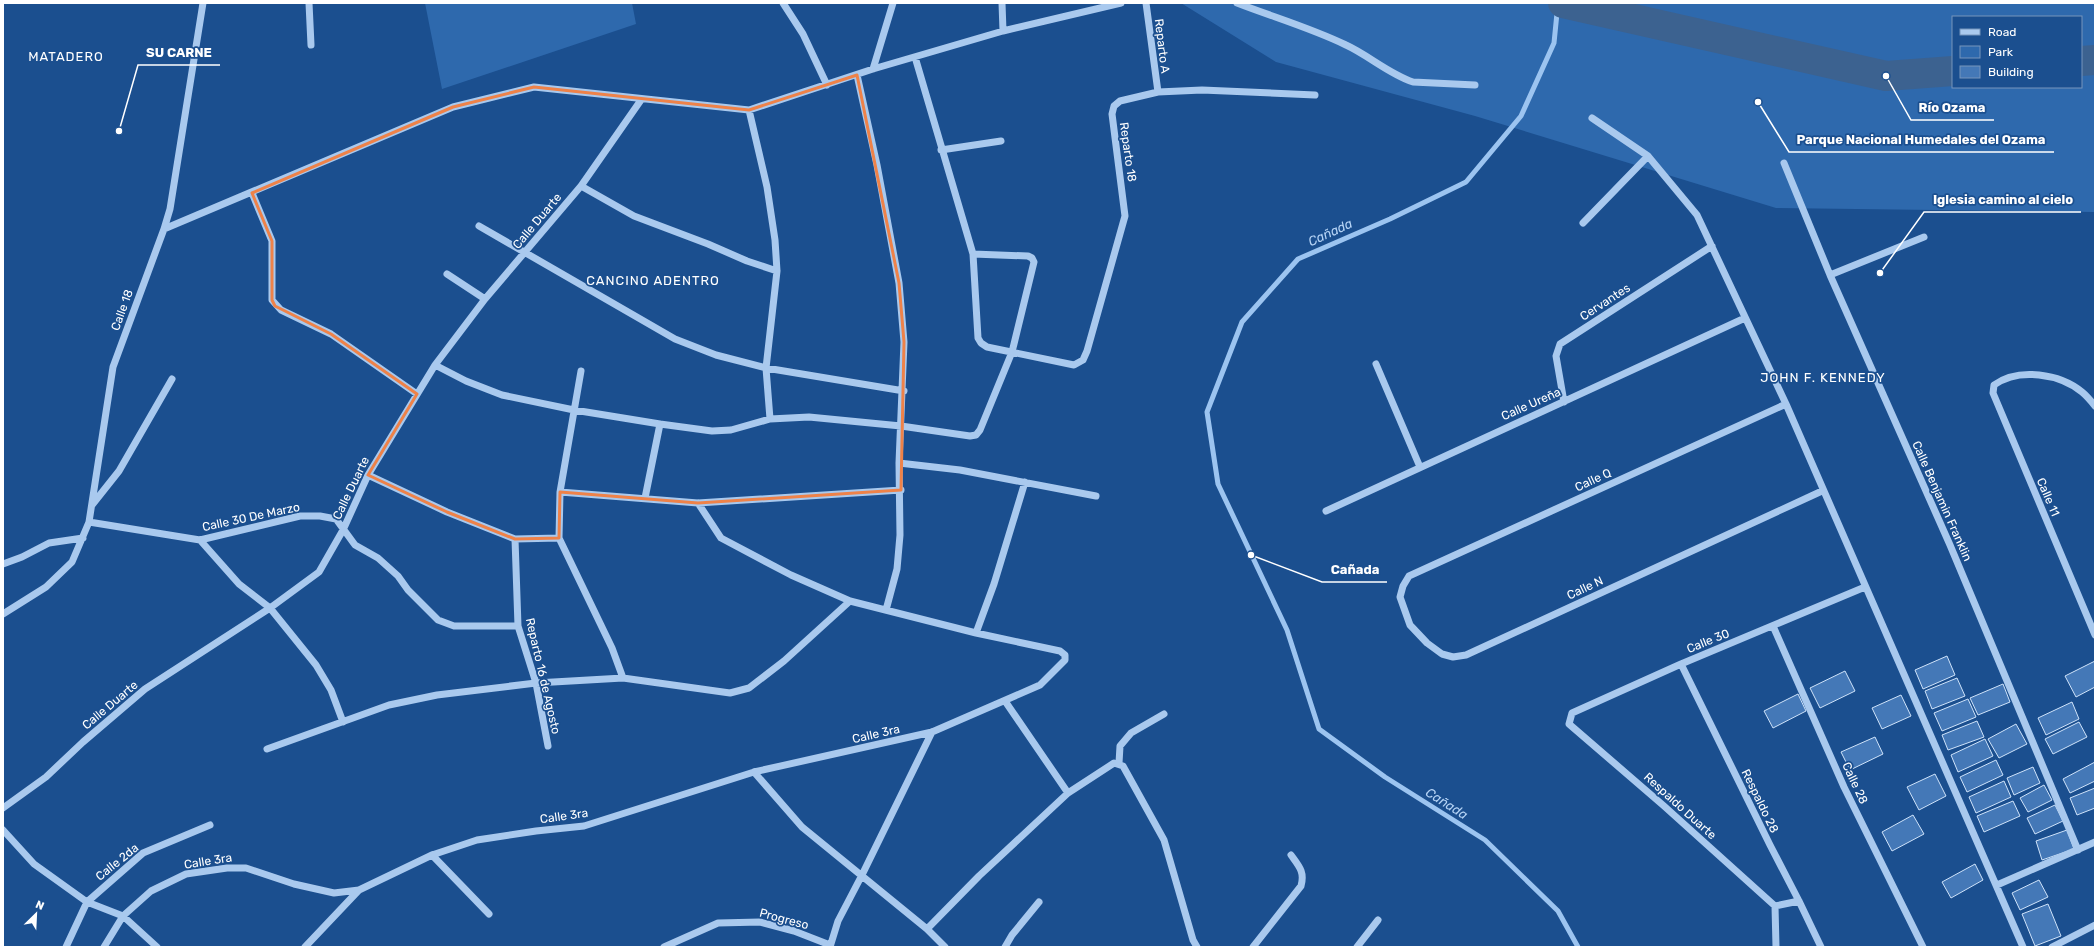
<svg xmlns="http://www.w3.org/2000/svg" width="2098" height="950" viewBox="0 0 2098 950" font-family="Rubik,sans-serif">
	<style>
		.green { fill: #2e69ad; fill-rule: evenodd }
		.lines { fill: none; stroke-linecap: round; stroke-linejoin: round }
		.stream { stroke: #9cc4f0; stroke-width: 5 }
		.river { stroke: #3c6290; stroke-width: 30 }
		.building { fill: #4478b7; stroke: #cfe3fa }
		.minor { stroke: #a9c9ee; stroke-width: 7 }
		.marked { fill: none; stroke: #ee8249; stroke-width: 3; stroke-linejoin: round }
		.labels { text-anchor: middle; stroke-width: 3.5; stroke-linejoin: round; paint-order: stroke }
		.street-label { font-size: 12px; fill: #fff; stroke: #1b4f8f }
		.neighbourhood-label { font-size: 13px; letter-spacing: 1px; fill: #fff; stroke: #1b4f8f }
		.water-label { font-size: 13px; font-style: italic; fill: #b5d3f5; stroke: #1b4f8f }
		.leader { fill: none; stroke: #fff; stroke-width: 1.5 }
		.callout-dot { fill: #fff; stroke: #1b4f8f; stroke-width: 1.5 }
		.callout-label { font-size: 13px; text-anchor: middle; font-weight: bold; fill: #fff; stroke: #1b4f8f; stroke-width: 3.5; stroke-linejoin: round; paint-order: stroke }
	</style>
	<rect width="100%" height="100%" fill="#1b4f8f"/>
	<!-- green -->
	<path class="green" d="M425 3H632L636 24 442 89Z
		M1181 3H2095V212L1776 208 1475 116 1276 62ZM1953 17H2081V87H1953Z"/>
	<g class="lines">
		<!-- stream -->
		<path class="stream" d="M1558 3 1554 43 1521 116 1466 182 1390 219 1298 259 1242 322 1207 412 1218 484 1287 630 1319 729 1385 777 1485 840 1558 911 1578 947"/>
		<!-- river -->
		<path class="river" d="M1563 3 1886 76 1953 71
			M2081 61 2095 60"/>
	</g>
	<!-- building -->
	<path class="building" d="M1947 656 1955 675 1923 689 1915 670Z
		M2095 661V687L2076 697 2065 676Z
		M1845 671 1855 691 1820 708 1810 688Z
		M1957 678 1965 696 1932 709 1925 691Z
		M2003 684 2010 702 1978 715 1970 698Z
		M1798 694 1806 711 1773 728 1764 711Z
		M1901 695 1911 716 1882 729 1872 708Z
		M1968 699 1976 717 1942 731 1934 713Z
		M2072 702 2079 719 2046 735 2038 718Z
		M1977 721 1984 737 1948 750 1942 735Z
		M2079 722 2087 737 2053 754 2045 739Z
		M2016 724 2027 744 1999 758 1988 739Z
		M1875 737 1883 754 1850 770 1841 752Z
		M1985 739 1993 756 1958 772 1951 755Z
		M1996 760 2003 775 1967 792 1960 777Z
		M2095 762V781L2070 793 2063 779Z
		M2033 767 2040 783 2014 795 2007 778Z
		M1935 774 1946 796 1919 810 1907 787Z
		M2004 781 2011 797 1976 813 1969 797Z
		M2044 785 2052 800 2028 812 2020 798Z
		M2095 788V808L2077 815 2070 798Z
		M2013 801 2020 816 1984 832 1977 816Z
		M2055 805 2063 821 2035 834 2027 818Z
		M1913 815 1924 834 1892 851 1882 832Z
		M2067 830 2074 849 2042 860 2036 841Z
		M1975 864 1983 880 1951 898 1942 882Z
		M2039 880 2048 897 2020 910 2012 893Z
		M2048 904 2061 936 2035 946 2022 914Z"/>
	<g class="lines">
		<!-- minor -->
		<path class="minor" d="M309 3 311 45
			M783 3 803 34 827 85
			M1002 3 1003 31
			M1146 3 1158 92
			M1237 3C1273 17 1311 28 1346 45 1368 55 1389 74 1413 82L1475 85
			M915 57 973 254 978 338 981 343 987 347 1074 365 1083 360 1087 351 1125 216 1112 114 1114 106 1120 101 1158 92 1202 90 1315 95
			M873 69 893 3
			M857 75 877 165 899 283 904 342 899 463 900 535 897 569 886 610
			M749 110 767 187 775 240 777 271 766 368 770 419
			M1592 118 1648 156 1697 215 1786 404 2023 947
			M941 150 1001 141
			M1784 163 1830 275 1950 545 2078 850
			M581 186 634 216 708 244 747 261 777 271
			M252 193 272 241V300L281 310 331 334 417 394
			M1583 223 1648 156
			M479 226 675 339 716 355 766 368 904 391
			M164 229 170 209 203 3
			M447 274 485 299
			M1830 275 1924 237
			M1376 364 1420 467
			M435 365 466 381 502 395 574 410 660 424 712 431 731 430 770 419 809 417 901 426 970 436 976 435 980 430 1012 352 1034 262 1032 258 1028 256 973 254
			M581 371 560 492 559 538 612 648 623 678
			M1564 402 1556 356 1560 344 1712 246
			M1786 404 1409 576 1403 586 1400 597 1410 625 1427 643 1442 654 1453 657 1466 655 1822 491
			M2095 406C2091 401 2087 396 2082 392 2060 374 2019 367 1994 385L1993 393 2095 635
			M899 463 960 470 1096 496
			M368 475 447 512 515 539 559 538
			M560 492 698 503 901 490
			M645 498 660 424
			M92 505 119 471 172 379
			M1326 511 1745 318
			M89 522 200 540 300 516H320L336 519 355 545 378 558 398 576 408 590 438 620 454 626H518
			M515 539 518 626 536 683 548 746
			M200 540 239 584 270 608 316 665 331 690 343 722
			M3 564 22 557 49 543 83 538
			M3 614 46 587 72 562 89 522 113 367 164 229 453 107 534 87 749 110 873 69 1003 31 1121 3
			M1773 626 1844 787 1923 947
			M976 633 994 584 1025 482
			M1681 664 1770 845 1799 901 1821 947
			M1005 701 1068 793
			M267 749 389 705 437 695 536 683 623 678 730 693 749 688 784 661 850 601
			M1119 763 1120 746 1131 733 1164 714
			M754 772 802 827 927 929 945 947
			M3 808 46 777 83 742 145 689 270 608 319 572 343 530 368 475 435 365 485 299 581 186 641 100
			M3 830 34 864 87 902 123 916 157 947
			M432 855 489 914
			M1997 885 2095 842
			M1775 906 1799 901
			M927 929 979 876 1068 793 1114 763 1123 766 1164 840 1193 940 1197 947
			M66 947 87 902 143 853 210 825
			M104 947 123 916 151 891 186 874 227 868H246L294 884 334 893 359 890 432 855 477 840 536 831 584 826 754 772 932 732 1040 685 1065 660V655L1060 651 976 633 850 601 791 575 721 538 698 503
			M305 947 359 890
			M664 947 718 923 760 922 794 931 830 945
			M830 947 838 921 862 875 932 732
			M1005 947 1012 935 1039 902
			M1253 947 1301 886C1305 872 1299 866 1291 855
			M1357 947 1378 920
			M1776 947 1775 906 1664 806 1569 724 1572 713 1681 664 1865 587
			M2052 947 2095 925"/>
	</g>
	<!-- marked area -->
	<path class="marked" d="M857 75 899 283 904 342 901 490 698 503 560 492 559 538 515 539 447 512 368 475 417 394 331 334 275 306 272 300V241L252 193 453 107 534 87 749 110Z"/>
	<g class="labels">
		<!-- street labels -->
		<g class="street-label">
			<text transform="translate(1162 46) rotate(83)" y="4">Reparto A</text>
			<text transform="translate(1128 152) rotate(82)" y="4">Reparto 18</text>
			<text transform="translate(537 221) rotate(-50)" y="4">Calle Duarte</text>
			<text transform="translate(1605 302) rotate(-33)" y="4">Cervantes</text>
			<text transform="translate(122 310) rotate(-70)" y="4">Calle 18</text>
			<text transform="translate(1531 404) rotate(-24)" y="4">Calle Ureña</text>
			<text transform="translate(1593 480) rotate(-25)" y="4">Calle Q</text>
			<text transform="translate(351 488) rotate(-64)" y="4">Calle Duarte</text>
			<text transform="translate(2048 497) rotate(67)" y="4">Calle 11</text>
			<text transform="translate(1942 501) rotate(66)" y="4">Calle Benjamin Franklin</text>
			<text transform="translate(251 517) rotate(-12)" y="4">Calle 30 De Marzo</text>
			<text transform="translate(1585 588) rotate(-25)" y="4">Calle N</text>
			<text transform="translate(1708 641) rotate(-22)" y="4">Calle 30</text>
			<text transform="translate(543 676) rotate(77)" y="4">Reparto 16 de Agosto</text>
			<text transform="translate(110 705) rotate(-40)" y="4">Calle Duarte</text>
			<text transform="translate(876 734) rotate(-13)" y="4">Calle 3ra</text>
			<text transform="translate(1855 783) rotate(65)" y="4">Calle 28</text>
			<text transform="translate(1760 801) rotate(64)" y="4">Respaldo 28</text>
			<text transform="translate(1680 806) rotate(42)" y="4">Respaldo Duarte</text>
			<text transform="translate(564 816) rotate(-8)" y="4">Calle 3ra</text>
			<text transform="translate(208 861) rotate(-9)" y="4">Calle 3ra</text>
			<text transform="translate(117 862) rotate(-39)" y="4">Calle 2da</text>
			<text transform="translate(784 919) rotate(15)" y="4">Progreso</text>
		</g>
		<!-- neighbourhood labels -->
		<g class="neighbourhood-label">
			<text x="66" y="61">MATADERO</text>
			<text x="653" y="285">CANCINO ADENTRO</text>
			<text x="1823" y="382">JOHN F. KENNEDY</text>
		</g>
		<!-- water labels -->
		<g class="water-label">
			<text transform="translate(1330 232) rotate(-25)" y="5">Cañada</text>
			<text transform="translate(1447 803) rotate(32)" y="5">Cañada</text>
		</g>
	</g>
	<!-- callouts -->
	<path class="leader" d="M119 131L138 65H220M1886 76L1911 120H1994M1758 102L1789 152H2054M1880 273L1924 212H2081M1251 555L1322 582H1387"/>
	<g class="callout-dot">
		<circle cx="119" cy="131" r="4"/>
		<circle cx="1886" cy="76" r="4"/>
		<circle cx="1758" cy="102" r="4"/>
		<circle cx="1880" cy="273" r="4"/>
		<circle cx="1251" cy="555" r="4"/>
	</g>
	<g class="callout-label">
		<text x="179" y="57">SU CARNE</text>
		<text x="1952" y="112">Río Ozama</text>
		<text x="1921" y="144">Parque Nacional Humedales del Ozama</text>
		<text x="2003" y="204">Iglesia camino al cielo</text>
		<text x="1355" y="574">Cañada</text>
	</g>
	<!-- border -->
	<rect width="2098" height="950" fill="none" stroke="#ffffff" stroke-width="8"/>
	<!-- legend -->
	<rect x="1952" y="16" width="130" height="72" fill="#1b4f8f" stroke="#7695bc"/>
	<rect x="1960" y="29" width="20" height="6" fill="#a9c9ee" stroke="#7695bc"/>
	<text x="1988" y="36" font-size="12" fill="#ffffff">Road</text>
	<rect x="1960" y="46" width="20" height="12" fill="#2e69ad" stroke="#7695bc"/>
	<text x="1988" y="56" font-size="12" fill="#ffffff">Park</text>
	<rect x="1960" y="66" width="20" height="12" fill="#4478b7" stroke="#7695bc"/>
	<text x="1988" y="76" font-size="12" fill="#ffffff">Building</text>
	<!-- north arrow -->
	<g transform="translate(36 914) rotate(24)" stroke="#1b4f8f" stroke-width="3" paint-order="stroke">
	<path d="M0-3L7 15L0 10L-7 15Z" fill="#ffffff"/>
	<text y="-6" font-size="11" font-weight="bold" text-anchor="middle" fill="#ffffff">N</text>
	</g>
</svg>
